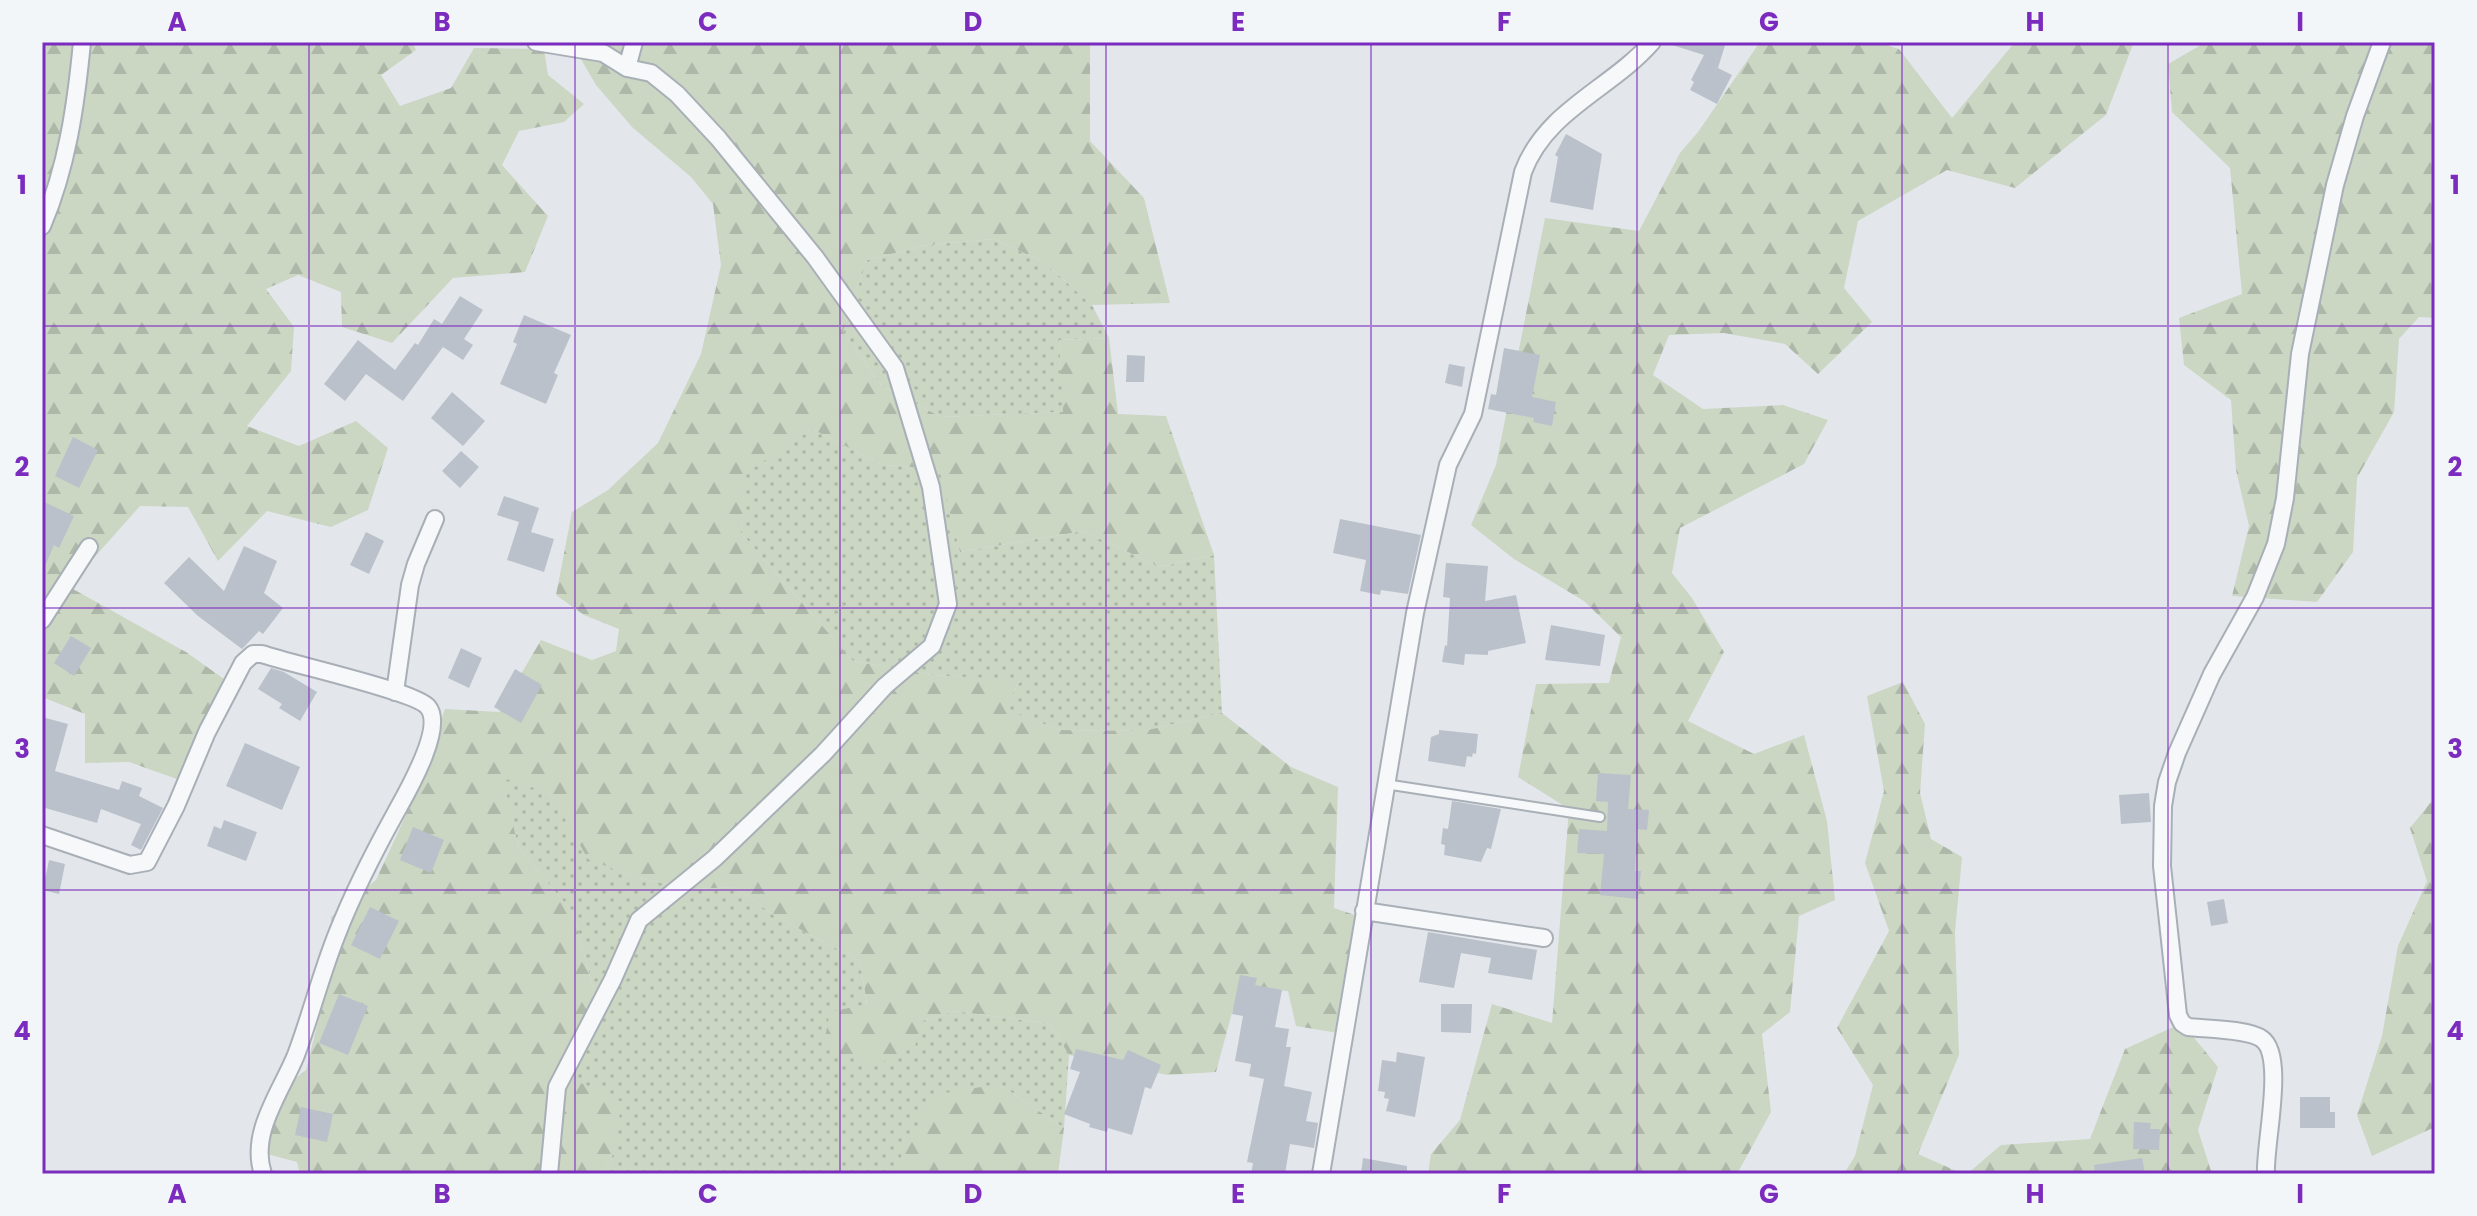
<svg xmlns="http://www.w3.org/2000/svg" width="2477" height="1216" viewBox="0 0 2477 1216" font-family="Poppins,sans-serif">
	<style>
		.grass { fill: url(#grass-dots) }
		.forest { fill: url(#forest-firs) }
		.building { fill: #bac1ca }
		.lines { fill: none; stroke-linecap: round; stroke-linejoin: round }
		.lane-casing { stroke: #a8afb7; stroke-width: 12 }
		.street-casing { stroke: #a8afb7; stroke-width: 20 }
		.lane { stroke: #f6f8f9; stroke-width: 8 }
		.street { stroke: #f6f8f9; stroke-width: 16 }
		.grid { fill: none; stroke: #7b2cbf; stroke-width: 2; stroke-opacity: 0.55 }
		.neatline { fill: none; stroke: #7b2cbf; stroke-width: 3 }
		.grid-label { font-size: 26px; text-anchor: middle; font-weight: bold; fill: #7b2cbf }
	</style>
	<defs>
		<pattern id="grass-dots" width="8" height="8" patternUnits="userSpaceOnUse" patternTransform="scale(2)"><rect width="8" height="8" fill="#cbd6c3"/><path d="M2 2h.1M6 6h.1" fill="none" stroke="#aeb8a9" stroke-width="1.8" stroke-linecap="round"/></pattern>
		<pattern id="forest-firs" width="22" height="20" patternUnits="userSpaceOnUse" patternTransform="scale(2)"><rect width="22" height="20" fill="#cbd6c3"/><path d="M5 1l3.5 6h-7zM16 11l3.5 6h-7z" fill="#aeb8a9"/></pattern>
	</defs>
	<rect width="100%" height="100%" fill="#e3e7ec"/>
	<!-- grass -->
	<path class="grass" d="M994 239 1045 263 1092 305 1109 338 1059 340 1064 412 941 417 881 385 843 331 867 260 927 245Z
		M812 429 883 465 940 469 960 552 1083 531 1160 567 1214 555 1222 713 1143 731 1060 730 1003 709 1020 681 933 675 853 661 741 533 745 473Z
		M502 777 550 793 589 859 634 877 693 889 735 887 775 916 860 961 867 1005 922 1021 955 1011 1050 1024 1069 1055 1064 1128 999 1084 895 1170 902 1174H602L612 1158 570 1078 594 992 573 913 518 847Z"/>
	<!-- forest -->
	<path class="forest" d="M42 42H412L416 50 381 75 400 106 451 88 474 48 544 49 548 75 584 104 564 122 519 131 502 165 548 216 525 272 453 278 392 343 342 327 341 292 298 275 266 289 294 327 291 371 247 426 299 446 356 421 388 448 368 510 331 527 267 511 218 561 188 507 140 506 92 560 73 589 186 652 238 689 191 784 129 762 85 763V714L42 697Z
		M571 42 1090 43V141L1144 198 1170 303 1092 305 1045 263 994 239 927 245 867 260 843 331 881 385 941 417 1063 412 1059 340 1109 338 1118 414 1166 416 1214 555 1160 567 1083 531 960 552 939 469 883 465 812 429 746 473 741 533 853 661 933 675 1020 680 1004 709 1060 730 1143 731 1222 713 1291 767 1338 787 1334 908 1364 918 1344 1034 1296 1026 1288 991 1239 987 1216 1072 1168 1075 1069 1055 1050 1024 955 1011 922 1021 915 1046 877 1065 823 1048 830 1012 867 1004 860 961 775 916 735 887 693 889 634 877 588 859 550 793 503 778 518 847 573 913 594 992 570 1078 622 1102 612 1158 602 1174H300L297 1162 256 1151 263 1104 306 1070 331 970V917L376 880 411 804 445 709 499 712 541 640 592 660 616 651 619 629 584 615 556 595 572 512 608 490 658 443 701 354 721 265 713 204 691 177 632 127 596 85Z
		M1760 42H1877L1899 49 1952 118 2015 42H2134L2106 115 2015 188 1947 170 1858 221 1844 288 1872 322 1818 374 1785 344 1724 333 1669 335 1653 375 1703 409 1783 405 1828 420 1804 464 1680 528 1672 573 1692 598 1724 652 1688 721 1754 754 1804 735 1827 821 1835 900 1799 916 1790 1012 1762 1034 1771 1112 1737 1174H1428L1431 1154 1460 1120 1492 1004 1552 1023 1569 809 1518 777 1536 684 1609 683 1621 637 1584 601 1514 559 1471 525 1496 465 1545 218 1639 231 1680 153 1698 132Z
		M2206 42H2435V318L2419 317 2399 339 2394 412 2357 478 2353 552 2317 602 2232 596 2249 526 2236 470 2231 400 2184 365 2179 318 2242 294 2230 168 2172 112 2168 64Z
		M1903 682 1925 724 1920 793 1931 839 1962 857 1955 932 1959 1055 1918 1154 1963 1174H1844L1855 1156 1873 1085 1837 1028 1889 931 1865 863 1884 791 1867 696Z
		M2435 797V1127L2372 1156 2357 1115 2382 1036 2398 946 2427 881 2410 828Z
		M2182 1023 2218 1067 2198 1130 2212 1174H1967L2001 1145 2090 1139 2125 1049Z
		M999 1084 1064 1128 1058 1174H902L894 1170 933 1095Z"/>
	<!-- building -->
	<path class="building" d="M1672 42H1726L1718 68 1732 75 1717 104 1690 90 1694 82 1691 80 1704 55 1672 45Z
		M1566 134 1602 154 1593 210 1550 202 1558 157 1555 155Z
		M460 296 483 310 464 339 473 345 463 360 443 347 403 401 366 374 345 401 324 384 358 340 395 370 415 343 418 345 434 319 442 324Z
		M524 315 571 335 554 373 558 375 546 404 500 384 517 344 513 342Z
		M1504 348 1540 355 1532 397 1556 402 1552 426 1533 422 1534 418 1488 409 1491 394 1496 395Z
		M1127 355 1145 356 1144 382H1126Z
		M1449 364 1465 367 1462 387 1445 383Z
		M452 392 485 421 463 446 431 418Z
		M73 437 98 450 79 488 55 476Z
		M461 451 479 467 460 488 442 471Z
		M504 496 539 508 531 532 554 539 544 572 507 560 519 522 497 515Z
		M42 501 74 516 59 548 54 545 42 573Z
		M1340 519 1421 535 1408 594 1381 590 1380 595 1360 591 1366 560 1333 553Z
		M366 532 384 541 369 574 350 565Z
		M244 546 277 561 264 593 283 608 263 634 259 631 242 649 198 616 164 583 189 557 224 591Z
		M1446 563 1488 566 1485 601 1516 595 1526 643 1488 651V655L1465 654 1464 665 1442 662 1445 645 1447 646 1450 598 1443 597Z
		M1551 625 1605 635 1600 666 1545 660Z
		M71 636 91 648 74 676 54 663Z
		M461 648 482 658 469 688 448 678Z
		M271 668 284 672 317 692 300 721 279 708 282 704 258 689Z
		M515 669 542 685 521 723 494 707Z
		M42 717 68 724 55 771 119 790 122 781 142 788 139 796 163 808 141 850 131 845 141 824 101 809 97 823 42 807Z
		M1439 730 1478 734 1476 754 1473 753 1472 757 1467 756 1465 767 1428 761 1431 737 1439 734Z
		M245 743 300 767 282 810 226 786Z
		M1598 773 1631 775 1628 809 1649 810 1647 830 1637 829 1635 871H1641L1638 899 1600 895 1604 854 1577 853 1579 829 1607 831 1608 802 1596 801Z
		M2149 793 2151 822 2121 824 2119 795Z
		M1452 801 1501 809 1491 849 1487 848 1481 862 1444 855 1445 845 1441 844 1443 828 1448 829Z
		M224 820 257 832 246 861 207 846 214 826 221 829Z
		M413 827 444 840 431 873 400 860Z
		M49 860 65 864 59 894 43 890Z
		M2224 899 2228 923 2211 926 2207 902Z
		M370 907 399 921 380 959 351 945Z
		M1428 932 1537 950 1532 980 1488 973 1491 958 1461 953 1454 988 1419 982Z
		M1240 975 1257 978 1255 985 1282 990 1275 1027 1289 1029 1286 1047H1291L1284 1086 1312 1092 1306 1121 1318 1123 1314 1148 1290 1144 1285 1174H1251L1253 1163 1247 1162 1264 1079 1249 1076 1251 1064 1235 1061 1243 1016 1232 1014Z
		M339 994 368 1006 348 1055 319 1043Z
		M1441 1004H1472L1471 1033 1441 1032Z
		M1076 1049 1123 1060 1128 1050 1161 1065 1151 1089 1145 1087 1132 1135 1108 1128 1107 1132 1089 1127 1090 1124 1064 1114 1080 1072 1070 1069Z
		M1397 1052 1425 1057 1415 1117 1386 1111 1389 1099 1384 1098 1385 1092 1378 1091 1382 1060 1396 1062Z
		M2300 1097H2330V1112H2335V1128H2300Z
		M301 1107 333 1114 327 1142 295 1135Z
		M2134 1122 2151 1123 2150 1129H2160L2159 1150 2133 1149Z
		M1363 1158 1407 1166V1174H1361Z
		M2142 1158 2145 1174H2095L2094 1165Z"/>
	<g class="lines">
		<!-- lane casing -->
		<g class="lane-casing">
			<path id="lane" d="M1385 784 1600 817"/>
		</g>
		<!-- street casing -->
		<g class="street-casing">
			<path id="street" d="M536 42 603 53 627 68 651 73 677 94 718 138 815 257 895 368 931 487 948 604 932 646 885 686 823 754 715 858 639 920 613 979 557 1087 549 1174
				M627 68 634 42
				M42 226C67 168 76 105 82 42
				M42 620 89 547
				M395 692 410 585 416 564 435 519
				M42 835 130 865 147 862 176 806 207 732 243 663 253 654H262C290 664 415 691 428 707 445 728 406 794 395 814 374 852 353 893 337 934 321 974 311 1015 296 1055 281 1092 249 1133 263 1174
				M1364 911 1544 938
				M1321 1174 1415 613 1448 465 1473 414 1523 172C1546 110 1611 89 1652 42
				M2266 1174C2264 1146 2286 1056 2262 1039 2249 1029 2206 1029 2188 1027L2182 1023 2178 1015 2162 866 2163 806 2167 782 2177 753 2212 674 2255 597 2276 544 2285 498 2300 354 2335 185 2355 116 2382 42"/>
		</g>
		<!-- lane -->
		<use href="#lane" class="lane"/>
		<!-- street -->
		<use href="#street" class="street"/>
	</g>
	<!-- grid -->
	<path class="grid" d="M309 42V1174M575 42V1174M840 42V1174M1106 42V1174M1371 42V1174M1637 42V1174M1902 42V1174M2168 42V1174M42 326H2435M42 608H2435M42 890H2435"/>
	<!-- border -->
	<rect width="2477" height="1216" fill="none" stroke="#f3f6f9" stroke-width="88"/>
	<rect x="44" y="44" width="2389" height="1128" class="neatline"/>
	<g class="grid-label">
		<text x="177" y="31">A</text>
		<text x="442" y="31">B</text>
		<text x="708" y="31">C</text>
		<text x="973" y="31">D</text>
		<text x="1238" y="31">E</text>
		<text x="1504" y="31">F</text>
		<text x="1769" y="31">G</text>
		<text x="2035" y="31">H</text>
		<text x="2300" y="31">I</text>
		<text x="22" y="194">1</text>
		<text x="2455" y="194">1</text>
		<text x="22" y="476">2</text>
		<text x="2455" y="476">2</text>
		<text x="22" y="758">3</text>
		<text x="2455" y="758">3</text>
		<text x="22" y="1040">4</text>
		<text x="2455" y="1040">4</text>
		<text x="177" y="1203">A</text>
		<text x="442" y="1203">B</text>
		<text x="708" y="1203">C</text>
		<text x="973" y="1203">D</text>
		<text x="1238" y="1203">E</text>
		<text x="1504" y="1203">F</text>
		<text x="1769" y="1203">G</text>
		<text x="2035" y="1203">H</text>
		<text x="2300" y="1203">I</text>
	</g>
</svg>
